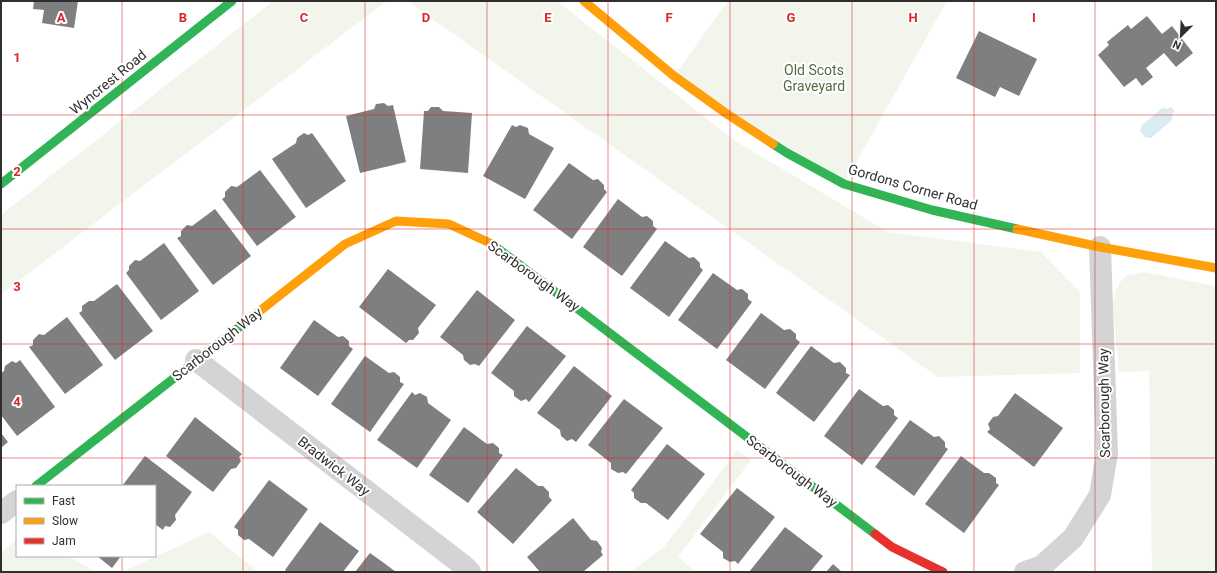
<svg xmlns="http://www.w3.org/2000/svg" width="1217" height="573" viewBox="0 0 1217 573" font-family="Roboto,sans-serif">
	<style>
		.green { fill: #f2f5ec }
		.water { fill: #daebf1 }
		.building { fill: #7f7f7f }
		.lines { fill: none; stroke-linecap: round; stroke-linejoin: round }
		.street { stroke: #d4d4d4; stroke-width: 22 }
		.fast { stroke: #30b455; stroke-width: 9 }
		.slow { stroke: #ff9f0a; stroke-width: 9 }
		.jam { stroke: #e5322d; stroke-width: 9 }
		.grid { fill: none; stroke: #d62828; stroke-width: 1; stroke-opacity: 0.55 }
		.labels { text-anchor: middle; stroke-width: 4; stroke-linejoin: round; paint-order: stroke }
		.park-label { font-size: 14px; fill: #59693e; stroke: #fff }
		.street-label { font-size: 14px; fill: #2f2f2f; stroke: #fff }
		.grid-label { font-size: 13px; text-anchor: middle; font-weight: bold; fill: #d62828; stroke: #fff; stroke-width: 4; stroke-linejoin: round; paint-order: stroke }
	</style>
	<rect width="100%" height="100%" fill="#fff"/>
	<!-- green -->
	<path class="green" d="M273 1H387L1 294V215Z
		M407 1H557L734 140 888 232 1041 252 1080 292V373L938 377Z
		M728 1H947L844 184 674 76Z
		M1144 272 1216 286V572H1152L1149 371 1119 372 1113 306 1115 292 1121 281 1128 275Z
		M737 450 751 460 678 557 696 572H630L664 547Z
		M209 532 258 572H122Z
		M17 539V556H68L96 572H1V553Z"/>
	<!-- water -->
	<path class="water" d="M1171 107 1175 111 1172 114V120L1151 138 1145 137 1140 131 1142 125 1162 108 1168 109Z"/>
	<!-- building -->
	<path class="building" d="M34 1H78L74 28 42 23 44 10 33 9Z
		M1147 16 1162 34 1172 26 1193 53 1176 67 1164 53 1146 68 1153 77 1142 86 1136 78 1124 87 1098 55 1109 45 1107 42 1128 25 1131 29Z
		M979 31 1037 59 1019 96 1000 87 995 97 956 78Z
		M384 103 388 106 393 105 406 162 360 173 346 116 374 109 376 104Z
		M431 107H439L443 111 472 113 468 173 420 169 424 111H428Z
		M512 125 516 127 520 125 528 128 529 134 554 148 525 199 483 176Z
		M304 133 308 135 312 133 346 181 306 208 272 159 296 143 297 138Z
		M569 163 593 180 598 179 604 185V189L607 192 572 239 533 210Z
		M260 170 296 217 257 246 222 199 225 197V192L231 186 237 187Z
		M618 199 642 217 647 216 653 221V226L657 229 622 276 583 247Z
		M215 209 251 256 213 285 177 238 181 236V231L187 225 192 226Z
		M665 241 689 258 694 257 700 263V267L703 270 669 317 630 288Z
		M164 243 199 291 161 320 126 273 129 270V266L135 260 140 261Z
		M388 269 436 305 418 328 419 333 413 340H409L406 343 359 307Z
		M713 273 737 290 742 289 748 294V299L752 302 717 349 678 320Z
		M117 284 153 331 115 360 79 313 82 311V306L89 301H94Z
		M477 290 515 320 479 366 475 364 470 365 464 360 463 355 440 337Z
		M761 313 784 330 790 329 796 334V339L800 342 765 389 726 360Z
		M67 317 103 365 65 394 29 347 33 345V340L39 334 44 335Z
		M314 320 338 337 343 336 349 341V346L353 349 318 396 280 368Z
		M527 326 566 356 529 402 526 399 521 401 514 396V391L491 373Z
		M811 346 834 363 840 362 846 368V373L850 375 814 422 776 393Z
		M365 356 389 373 394 372 400 377V382L404 384 370 432 331 404Z
		M20 360 55 407 17 436 1 415V373L4 371 5 366 12 361 16 363Z
		M574 366 612 396 576 442 572 439 567 441 561 436 560 430 537 413Z
		M859 389 883 406 888 405 894 410V415L898 418 862 465 824 436Z
		M412 392 415 395 420 393 427 397 428 403 451 420 417 468 377 440Z
		M1015 393 1063 428 1034 467 987 432 990 429 988 424 993 417 998 416Z
		M624 399 663 428 626 474 623 472 618 473 611 469V463L588 445Z
		M195 417 242 454 239 457 241 461 236 468 231 469 213 492 166 456Z
		M910 420 934 437 939 436 945 442V447L948 449 914 496 875 467Z
		M464 427 487 444 493 443 499 448V453L503 455 468 503 429 475Z
		M1 433 8 442 1 448Z
		M667 444 705 474 668 520 646 503H641L634 498V493L631 490Z
		M145 456 192 492 175 515 176 520 170 527 165 526 163 530 155 524V486H122Z
		M961 456 984 473H989L996 478V483L999 485 964 533 925 504Z
		M516 468 538 486H543L549 492V497L552 500 513 544 477 512Z
		M269 480 308 509 273 557 249 539 244 540 238 535V530L234 527Z
		M737 488 775 517 738 564 735 561 730 562 723 558V552L700 534Z
		M573 518 591 540 597 541 602 548 601 552 603 555 583 572H540L527 557Z
		M320 522 359 551 343 572H287L285 570Z
		M785 527 823 556 810 572H749Z
		M370 553 384 563 396 572H355Z
		M97 556H121L112 568Z
		M833 564 842 572H826Z"/>
	<g class="lines">
		<!-- street -->
		<path class="street" d="M196 360 464 566 470 572
			M1 513 17 501
			M1025 572 1042 566 1073 538 1100 495 1107 453 1100 247"/>
		<!-- fast -->
		<path class="fast" d="M773 144 787 153 844 184 932 210 1017 229
			M1 184 232 1
			M492 244 875 534
			M36 486 256 314"/>
		<!-- slow -->
		<path class="slow" d="M584 1 674 76 727 114 773 144
			M1017 229 1100 247 1216 268
			M256 314 345 244 396 221 449 224 492 244"/>
		<!-- jam -->
		<path class="jam" d="M875 534 892 547 943 572"/>
	</g>
	<!-- grid -->
	<path class="grid" d="M122 1V486M243 1V572M365 1V572M487 1V572M608 1V572M730 1V572M852 1V572M974 1V572M1095 1V572M1 115H1216M1 229H1216M1 344H1216M1 458H1216M122 556V572"/>
	<g class="labels">
		<!-- park labels -->
		<g class="park-label">
			<text x="814" y="75">Old Scots<tspan x="814" dy="16">Graveyard</tspan></text>
		</g>
		<!-- street labels -->
		<g class="street-label">
			<text transform="translate(108 82) rotate(-39)" y="5">Wyncrest Road</text>
			<text transform="translate(913 187) rotate(16)" y="5">Gordons Corner Road</text>
			<text transform="translate(534 276) rotate(36)" y="5">Scarborough Way</text>
			<text transform="translate(217 344) rotate(-38)" y="5">Scarborough Way</text>
			<text transform="translate(1104 403) rotate(-91)" y="5">Scarborough Way</text>
			<text transform="translate(334 466) rotate(38)" y="5">Bradwick Way</text>
			<text transform="translate(792 471) rotate(37)" y="5">Scarborough Way</text>
		</g>
	</g>
	<g class="grid-label">
		<text x="61" y="22">A</text>
		<text x="183" y="22">B</text>
		<text x="304" y="22">C</text>
		<text x="426" y="22">D</text>
		<text x="548" y="22">E</text>
		<text x="669" y="22">F</text>
		<text x="791" y="22">G</text>
		<text x="913" y="22">H</text>
		<text x="1034" y="22">I</text>
		<text x="17" y="62">1</text>
		<text x="17" y="176">2</text>
		<text x="17" y="291">3</text>
		<text x="17" y="406">4</text>
	</g>
	<!-- border -->
	<rect width="1217" height="573" fill="none" stroke="#2f2f2f" stroke-width="4"/>
	<!-- legend -->
	<rect x="16" y="485" width="140" height="72" fill="#ffffff" stroke="#acacac"/>
	<rect x="24" y="498" width="20" height="6" fill="#30b455" stroke="#acacac"/>
	<text x="52" y="505" font-size="12" fill="#2f2f2f">Fast</text>
	<rect x="24" y="518" width="20" height="6" fill="#ff9f0a" stroke="#acacac"/>
	<text x="52" y="525" font-size="12" fill="#2f2f2f">Slow</text>
	<rect x="24" y="538" width="20" height="6" fill="#e5322d" stroke="#acacac"/>
	<text x="52" y="545" font-size="12" fill="#2f2f2f">Jam</text>
	<!-- north arrow -->
	<g transform="translate(1181 36) rotate(204)" stroke="#ffffff" stroke-width="3" paint-order="stroke">
	<path d="M0-3L7 15L0 10L-7 15Z" fill="#2f2f2f"/>
	<text y="-6" font-size="11" font-weight="bold" text-anchor="middle" fill="#2f2f2f">N</text>
	</g>
</svg>
